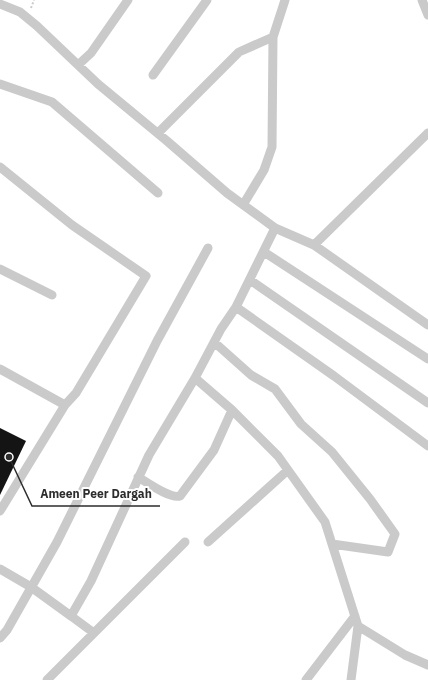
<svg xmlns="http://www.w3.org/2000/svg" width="428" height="680" viewBox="0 0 428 680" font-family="'IBM Plex Sans',sans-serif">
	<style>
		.building { fill: #141414 }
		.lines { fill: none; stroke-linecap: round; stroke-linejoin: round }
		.path { stroke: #cacaca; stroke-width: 2; stroke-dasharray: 2 2; stroke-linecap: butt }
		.street { stroke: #cacaca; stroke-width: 9 }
		.leader { fill: none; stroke: #2d2d2d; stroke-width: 1.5 }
		.callout-dot { fill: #2d2d2d; stroke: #fff; stroke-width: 1.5 }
		.callout-label { font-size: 12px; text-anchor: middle; font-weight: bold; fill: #2d2d2d; stroke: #fff; stroke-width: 4; stroke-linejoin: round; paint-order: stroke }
	</style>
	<rect width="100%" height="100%" fill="#fff"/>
	<!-- building -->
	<path class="building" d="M0 428 26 441 0 495Z"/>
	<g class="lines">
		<!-- path -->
		<path class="path" d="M31 8 34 0"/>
		<!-- street -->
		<path class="street" d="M422 0 428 15
			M0 4 20 12 37 26 98 84 167 141 227 193 275 228
			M78 65 91 53 128 0
			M153 75 207 0
			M0 84 52 102 158 193
			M158 133 239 52 273 37 285 0
			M0 167 72 225 146 276 76 393 65 405 0 369
			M243 205 264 170 272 147 273 37
			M314 245 428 133
			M264 252 428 359
			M0 269 52 295
			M250 280 428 403
			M236 307 334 376 428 446
			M214 342 251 375 275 389 301 424 332 452 370 499 395 534 388 552 332 544
			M195 378 232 410 278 456 325 522 358 626 351 680
			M138 477C148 483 170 499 180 496L214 450 232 410
			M0 511 65 405
			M208 542 288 470
			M0 569 31 587 71 616
			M358 626 405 655 428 665
			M94 633 71 616 91 581 149 455 195 378 221 329 236 307 275 228 314 245 428 325
			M0 638 7 630 57 542 157 341 208 248
			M47 680 185 542
			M306 680 355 616"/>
	</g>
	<!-- callouts -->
	<path class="leader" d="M9 457L32 506H160"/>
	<circle class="callout-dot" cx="9" cy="457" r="4"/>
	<g class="callout-label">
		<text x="96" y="498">Ameen Peer Dargah</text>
	</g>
</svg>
